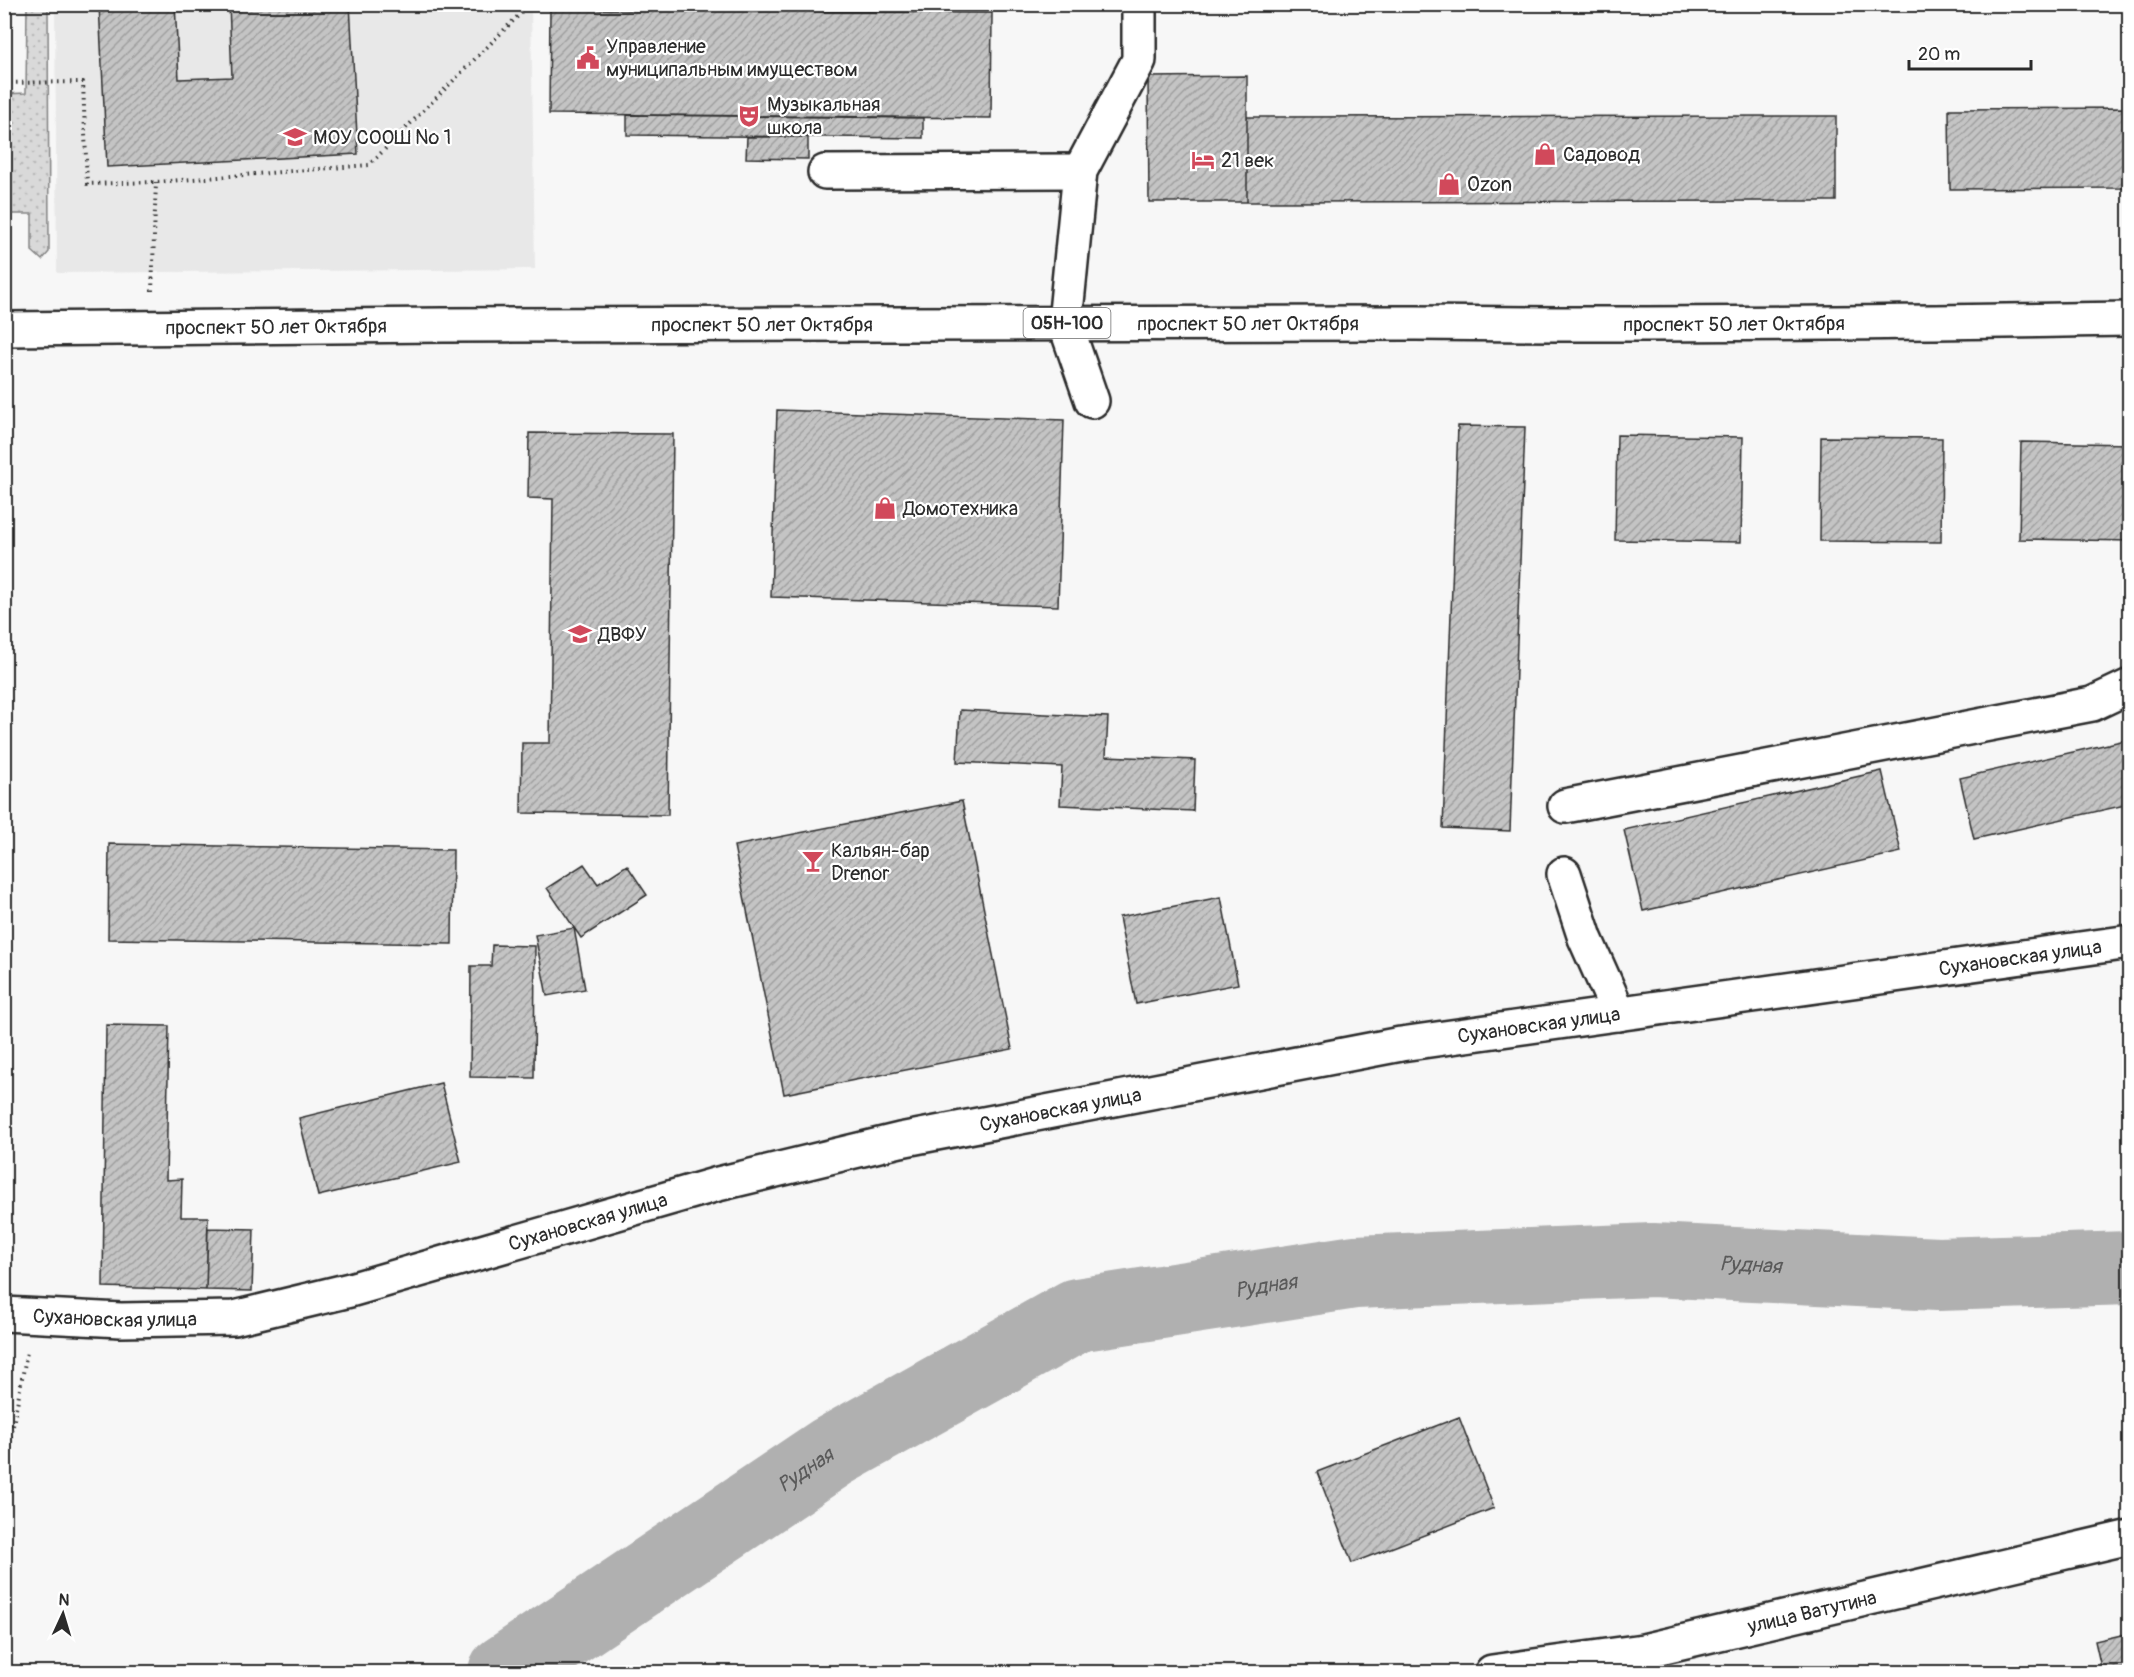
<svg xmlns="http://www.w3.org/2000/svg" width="2134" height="1677" viewBox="0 0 2134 1677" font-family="Pangolin,sans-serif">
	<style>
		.built { fill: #e8e8e8 }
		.grass { fill: url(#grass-dots); stroke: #828282; stroke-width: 1.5 }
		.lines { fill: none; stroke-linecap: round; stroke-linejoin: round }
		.river { stroke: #b0b0b0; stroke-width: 74 }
		.building { fill: url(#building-hatch); stroke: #2b2b2b; stroke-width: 1.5 }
		.minor-casing { stroke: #2b2b2b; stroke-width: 38 }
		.major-casing { stroke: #2b2b2b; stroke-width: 38 }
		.path { stroke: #2b2b2b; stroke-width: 4; stroke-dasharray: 1.5 4.5; stroke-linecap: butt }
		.minor { stroke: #fff; stroke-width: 33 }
		.major { stroke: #fff; stroke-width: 33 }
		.labels { text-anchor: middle; stroke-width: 4.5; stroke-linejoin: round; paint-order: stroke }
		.shield { fill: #fff; stroke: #6b6b6b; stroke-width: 1.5 }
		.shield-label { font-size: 18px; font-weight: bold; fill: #2b2b2b }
		.poi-label { font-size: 20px; fill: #2b2b2b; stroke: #fff; text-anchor: start }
		.street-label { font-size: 20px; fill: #2b2b2b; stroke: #fff }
		.water-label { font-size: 21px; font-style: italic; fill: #5a5a5a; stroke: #fff }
	</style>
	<defs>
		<pattern id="grass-dots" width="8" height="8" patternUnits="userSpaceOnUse" patternTransform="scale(1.5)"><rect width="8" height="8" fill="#d9d9d9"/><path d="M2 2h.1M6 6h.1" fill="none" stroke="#bababa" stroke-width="1.8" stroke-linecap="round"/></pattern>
		<pattern id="building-hatch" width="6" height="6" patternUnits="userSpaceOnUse" patternTransform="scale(1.5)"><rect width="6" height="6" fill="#c4c4c4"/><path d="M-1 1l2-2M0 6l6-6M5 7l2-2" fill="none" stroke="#9f9f9f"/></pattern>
	</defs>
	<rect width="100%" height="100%" fill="#f7f7f7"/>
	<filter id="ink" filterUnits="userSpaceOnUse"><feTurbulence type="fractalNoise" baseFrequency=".0167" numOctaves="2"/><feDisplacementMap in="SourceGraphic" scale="12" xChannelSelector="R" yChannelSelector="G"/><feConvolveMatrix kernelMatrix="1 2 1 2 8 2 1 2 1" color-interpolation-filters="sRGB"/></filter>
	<g filter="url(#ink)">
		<!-- built -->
		<path class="built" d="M55 5H531L535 269 57 273Z"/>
		<!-- grass -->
		<path class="grass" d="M27 5H48L49 252 42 260 32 251V214H5V94L26 93Z"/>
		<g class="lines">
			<!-- river -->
			<path class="river" id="s1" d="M505 1672 832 1452 1077 1315 1355 1272 1653 1260 1938 1274 2130 1268"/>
		</g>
		<!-- building -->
		<path class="building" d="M99 4H175L179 79 232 77 229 4H350L358 154 107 167Z
			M550 9 992 13 991 118 549 114Z
			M1247 76V202H1149L1148 77Z
			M2130 108V188L1950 189 1949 109Z
			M627 115 923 118V138L627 135Z
			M1836 116V201L1247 202V117Z
			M747 137H808V159L746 158Z
			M777 410 1064 420 1058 606 771 597Z
			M1458 426 1525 427 1510 831 1443 828Z
			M529 433 673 434 668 815 521 813 522 743H550L553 499 528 498Z
			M1617 435 1743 437 1741 542 1615 540Z
			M1821 437 1942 438 1941 542 1820 541Z
			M2021 442 2130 444V541L2019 539Z
			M960 710 1108 717 1106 756 1195 760 1193 811 1060 805 1062 767 957 762Z
			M2130 739V804L1974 839 1960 778Z
			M1882 771 1901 852 1643 911 1624 830Z
			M962 801 1012 1049 784 1094 734 846Z
			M109 844 453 850 452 944 108 939Z
			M584 864 598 884 627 865 647 895 581 938 547 888Z
			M1221 897 1238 984 1136 1004 1119 917Z
			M574 928 585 989 547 996 535 935Z
			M492 945 535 946 534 1078 470 1077 471 966H491Z
			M106 1025 169 1026 166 1180 182 1179 181 1217H208L206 1290 103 1287Z
			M441 1083 461 1162 318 1196 299 1118Z
			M208 1228 254 1229 252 1291 206 1290Z
			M1459 1417 1494 1508 1352 1563 1317 1472Z
			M2130 1633V1672H2102L2095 1641Z"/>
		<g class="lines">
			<!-- minor casing -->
			<g class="minor-casing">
				<g id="minor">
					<path d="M825 172 1080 171"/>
					<path d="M1092 401 1065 323 1080 171 1139 60V4"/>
					<path d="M1565 806 2092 704 2130 686"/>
					<path d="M1564 874 1585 938 1619 1014"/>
					<path id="s2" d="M4 1314 121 1320 234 1318 350 1290 718 1184 900 1140 1401 1044 2130 942"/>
					<path id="s3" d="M1492 1672 1643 1651 2130 1537"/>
				</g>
			</g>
			<!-- major casing -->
			<g class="major-casing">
				<g id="major">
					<path id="s4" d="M4 329 443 325 1415 323C1653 326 1891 323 2130 319"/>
				</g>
			</g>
			<!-- path -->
			<path class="path" d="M4 83 83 82 87 184 156 182 369 165 530 4
				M152 291 156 182
				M4 1473 27 1352"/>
			<!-- minor -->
			<use href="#minor" class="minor"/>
			<!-- major -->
			<use href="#major" class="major"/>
		</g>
	</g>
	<!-- icons -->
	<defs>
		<g id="civic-bare" transform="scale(1.8)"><path d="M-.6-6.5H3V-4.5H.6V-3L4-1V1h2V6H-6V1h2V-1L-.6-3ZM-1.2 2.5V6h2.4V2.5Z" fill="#d1495b" stroke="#fff" stroke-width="2.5" paint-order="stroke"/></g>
		<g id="theatre-bare" transform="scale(1.8)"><path d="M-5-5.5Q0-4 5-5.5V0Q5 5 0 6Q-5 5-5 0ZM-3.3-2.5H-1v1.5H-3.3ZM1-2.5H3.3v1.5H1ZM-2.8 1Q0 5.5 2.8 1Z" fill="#d1495b" stroke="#fff" stroke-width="2.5" paint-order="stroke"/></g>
		<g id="school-bare" transform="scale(1.8)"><path d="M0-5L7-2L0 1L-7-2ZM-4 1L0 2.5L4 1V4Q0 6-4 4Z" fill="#d1495b" stroke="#fff" stroke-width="2.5" paint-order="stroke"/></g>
		<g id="shop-bare" transform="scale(1.8)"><path d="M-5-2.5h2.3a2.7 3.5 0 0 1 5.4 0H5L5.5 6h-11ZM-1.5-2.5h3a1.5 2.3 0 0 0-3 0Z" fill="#d1495b" stroke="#fff" stroke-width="2.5" paint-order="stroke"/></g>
		<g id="hotel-bare" transform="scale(1.8)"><path d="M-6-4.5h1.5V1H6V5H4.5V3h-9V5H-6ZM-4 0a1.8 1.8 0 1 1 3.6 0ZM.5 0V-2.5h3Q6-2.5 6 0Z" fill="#d1495b" stroke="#fff" stroke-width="2.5" paint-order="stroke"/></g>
		<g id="university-bare" transform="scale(1.8)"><path d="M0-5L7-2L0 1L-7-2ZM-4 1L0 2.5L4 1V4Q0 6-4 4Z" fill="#d1495b" stroke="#fff" stroke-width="2.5" paint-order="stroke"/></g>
		<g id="bar-bare" transform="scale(1.8)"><path d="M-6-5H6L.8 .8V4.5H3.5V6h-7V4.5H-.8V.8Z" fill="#d1495b" stroke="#fff" stroke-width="2.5" paint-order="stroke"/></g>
	</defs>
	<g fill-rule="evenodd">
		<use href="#civic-bare" x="588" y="58"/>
		<use href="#theatre-bare" x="749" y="116"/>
		<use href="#school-bare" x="295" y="137"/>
		<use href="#shop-bare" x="1545" y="154"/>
		<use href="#hotel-bare" x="1203" y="160"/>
		<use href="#shop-bare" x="1449" y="184"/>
		<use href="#shop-bare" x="885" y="508"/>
		<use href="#university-bare" x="580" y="634"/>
		<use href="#bar-bare" x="813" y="861"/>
	</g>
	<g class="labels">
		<!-- shield labels -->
		<rect class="shield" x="1023.5" y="308" width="87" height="30" rx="4.5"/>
		<g class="shield-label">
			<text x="1067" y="329">05Н-100</text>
		</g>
		<!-- poi labels -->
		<g class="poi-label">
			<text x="606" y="53">Управление<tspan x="606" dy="23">муниципальным имуществом</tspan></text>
			<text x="767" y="111">Музыкальная<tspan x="767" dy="23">школа</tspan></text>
			<text x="313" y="144">МОУ СООШ № 1</text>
			<text x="1563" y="161">Садовод</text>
			<text x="1221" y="167">21 век</text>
			<text x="1467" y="191">Ozon</text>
			<text x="903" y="515">Домотехника</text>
			<text x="598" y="641">ДВФУ</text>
			<text x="831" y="857">Кальян-бар<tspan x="831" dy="23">Drenor</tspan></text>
		</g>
		<!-- street labels -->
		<g class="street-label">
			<text dy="7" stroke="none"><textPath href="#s4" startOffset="1244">проспект 50 лет Октября</textPath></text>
			<text dy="7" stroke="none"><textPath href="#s4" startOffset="758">проспект 50 лет Октября</textPath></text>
			<text dy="7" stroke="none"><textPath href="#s4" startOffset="1730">проспект 50 лет Октября</textPath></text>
			<text dy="7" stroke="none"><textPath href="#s4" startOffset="272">проспект 50 лет Октября</textPath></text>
			<text dy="7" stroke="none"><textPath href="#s2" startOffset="2055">Сухановская улица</textPath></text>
			<text dy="7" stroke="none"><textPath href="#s2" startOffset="1569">Сухановская улица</textPath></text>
			<text dy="7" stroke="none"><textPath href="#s2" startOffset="1083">Сухановская улица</textPath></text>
			<text dy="7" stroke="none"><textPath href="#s2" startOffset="597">Сухановская улица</textPath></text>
			<text dy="7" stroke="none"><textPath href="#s2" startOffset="111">Сухановская улица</textPath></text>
			<text dy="7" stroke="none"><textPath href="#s3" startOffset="326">улица Ватутина</textPath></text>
		</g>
		<!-- water labels -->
		<g class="water-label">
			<text dy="7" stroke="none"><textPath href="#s1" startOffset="1352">Рудная</textPath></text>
			<text dy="7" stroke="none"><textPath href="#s1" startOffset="866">Рудная</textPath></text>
			<text dy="7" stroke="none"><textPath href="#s1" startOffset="362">Рудная</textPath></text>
		</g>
	</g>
	<!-- margin -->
	<rect width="2134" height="1677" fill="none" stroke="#fff" stroke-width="24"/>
	<rect x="12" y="12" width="2110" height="1653" fill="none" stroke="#2b2b2b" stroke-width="2" filter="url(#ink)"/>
	<!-- north arrow -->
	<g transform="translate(63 1614) rotate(4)" stroke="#ffffff" stroke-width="4.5" paint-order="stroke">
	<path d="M0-4.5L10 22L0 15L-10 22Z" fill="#2b2b2b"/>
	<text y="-9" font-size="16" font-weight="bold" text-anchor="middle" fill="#2b2b2b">N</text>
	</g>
	<!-- scale -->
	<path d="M1909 60v9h122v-9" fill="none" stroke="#2b2b2b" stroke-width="3"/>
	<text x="1918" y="60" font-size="18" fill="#2b2b2b" stroke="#ffffff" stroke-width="4.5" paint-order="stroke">20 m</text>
</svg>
